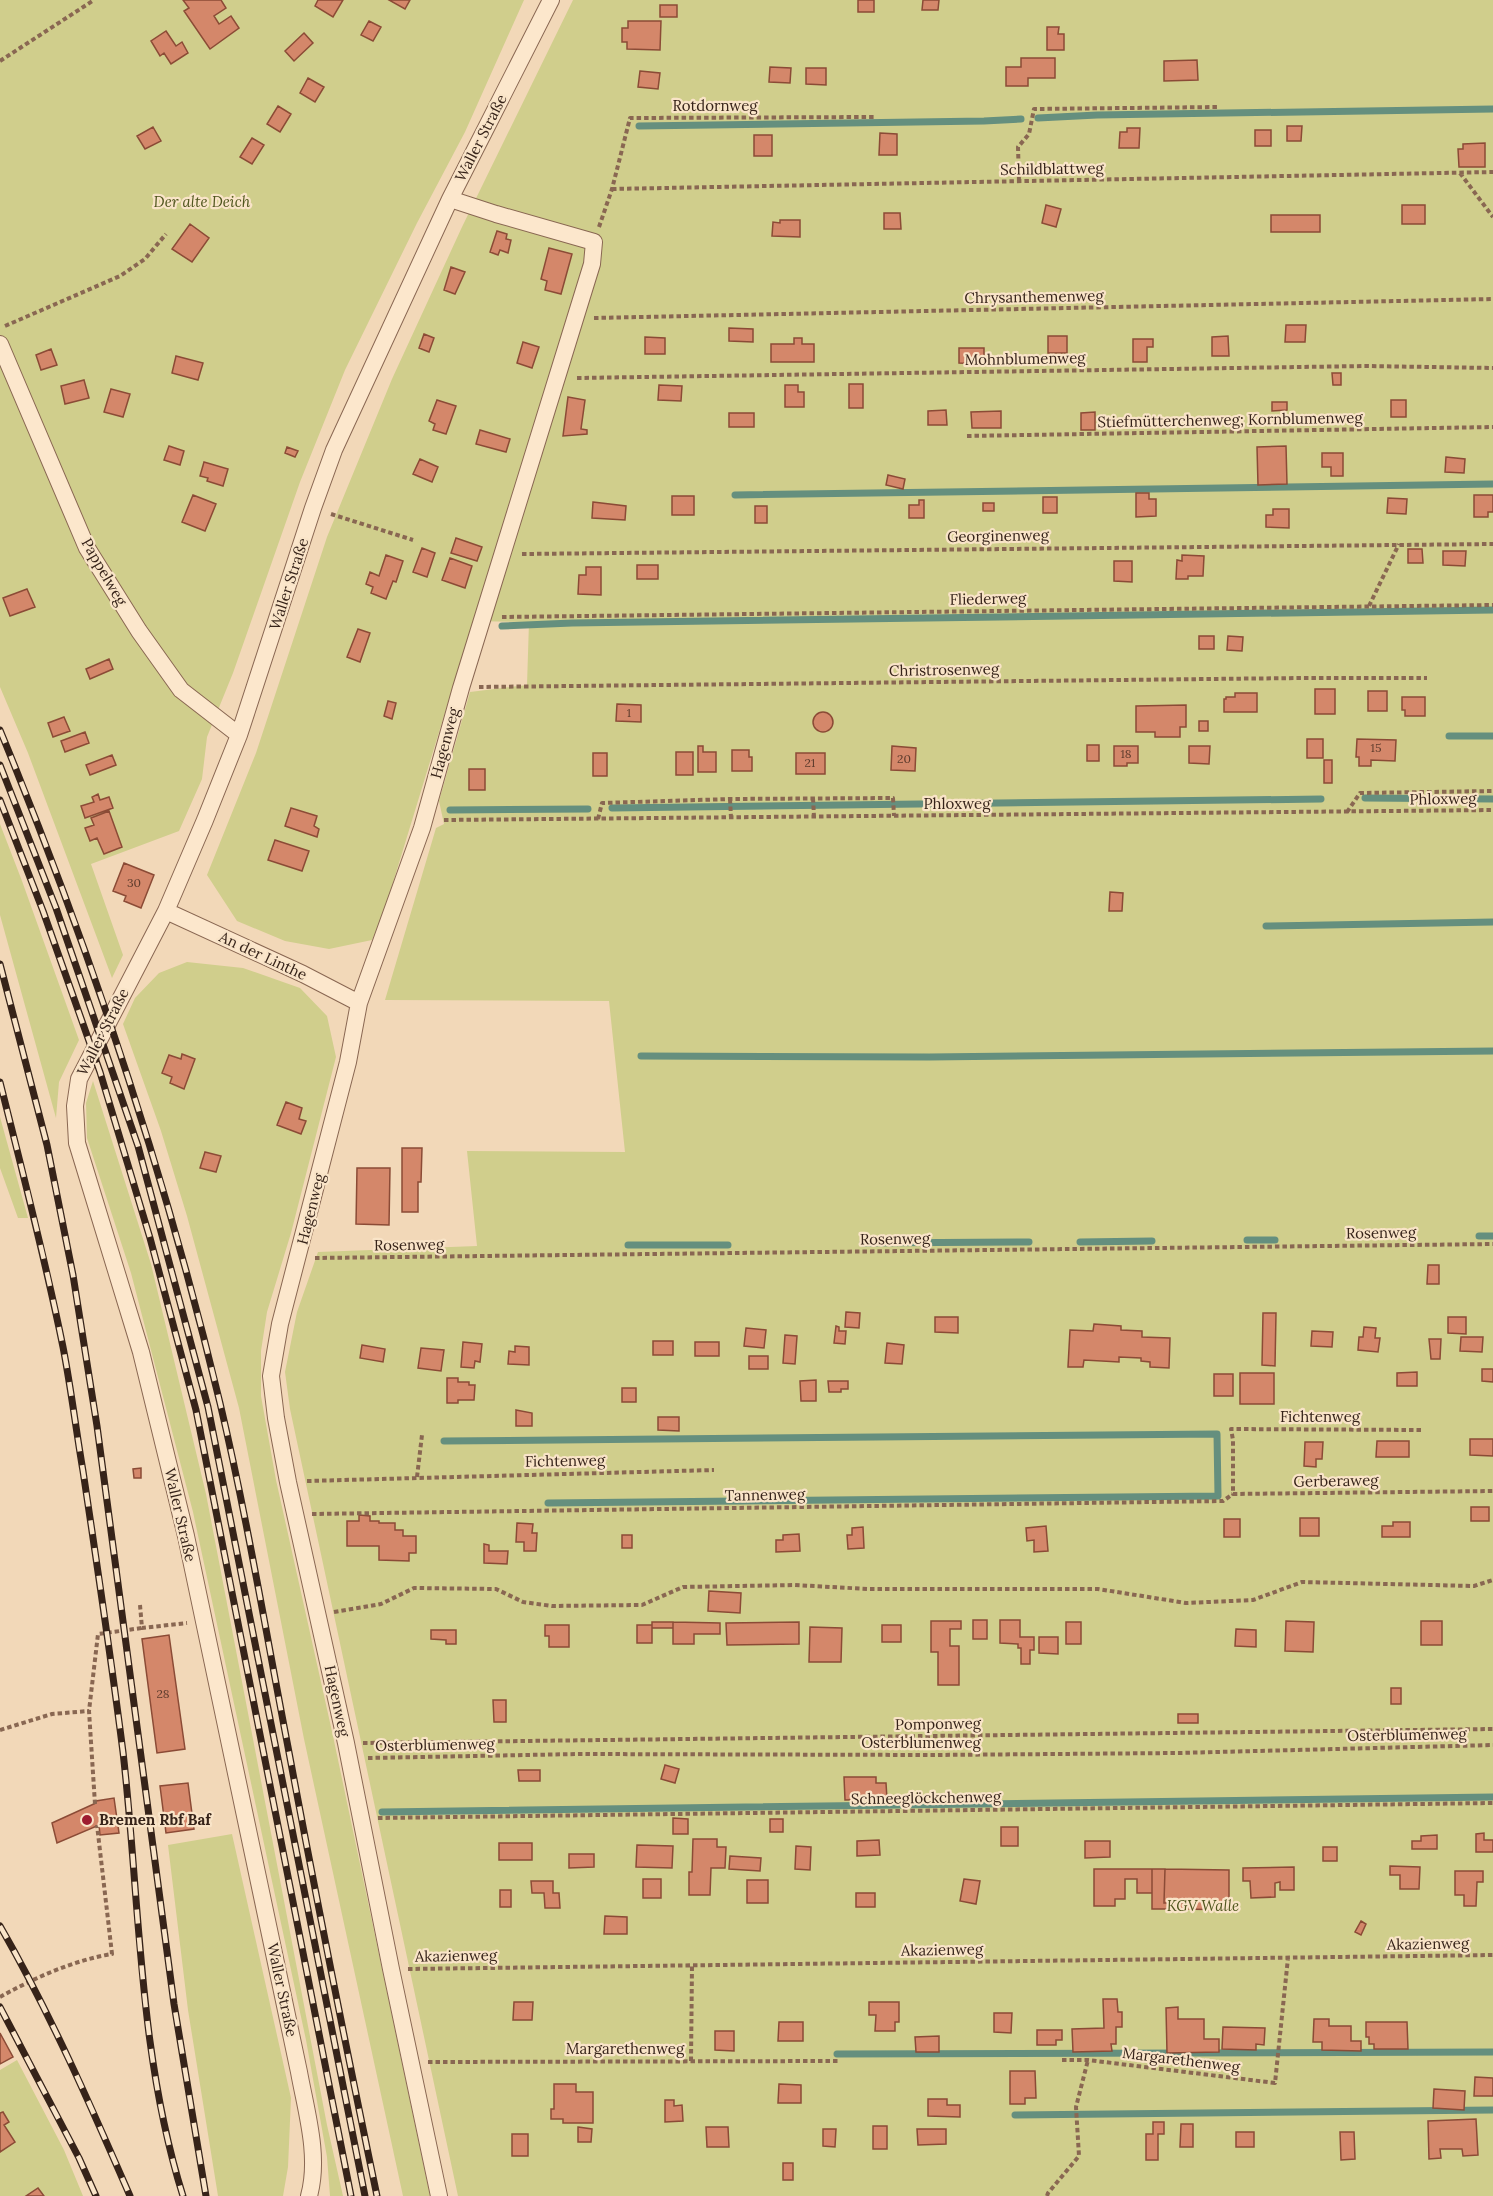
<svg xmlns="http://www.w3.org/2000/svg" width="1493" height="2196" viewBox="0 0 1493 2196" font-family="Lora,serif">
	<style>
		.green { fill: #d0ce8c }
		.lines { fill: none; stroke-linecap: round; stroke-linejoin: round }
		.stream { stroke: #658f7e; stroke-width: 7 }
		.building { fill: #d4876a; stroke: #8b4b36; stroke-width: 1.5 }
		.minor-casing { stroke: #896752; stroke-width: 18 }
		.path { stroke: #896752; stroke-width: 4; stroke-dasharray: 4.5 3; stroke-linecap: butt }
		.minor { stroke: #fce7cc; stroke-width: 16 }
		.rail-casing { stroke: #362319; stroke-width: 7 }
		.rail { stroke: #f9e4c8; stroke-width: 4.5; stroke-dasharray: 14; stroke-linecap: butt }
		.poi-dot { fill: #9e1c30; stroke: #f9e4c8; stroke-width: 2 }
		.labels { text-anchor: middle; stroke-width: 4.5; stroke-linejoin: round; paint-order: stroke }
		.number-label { font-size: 12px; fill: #5e3c2d }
		.street-label { font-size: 15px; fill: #362319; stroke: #f9e4c8 }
		.park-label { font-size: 15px; font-style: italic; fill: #4f551d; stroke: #f9e4c8 }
		.poi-label { font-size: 15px; font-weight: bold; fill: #362319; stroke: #f9e4c8; text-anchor: start }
	</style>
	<rect width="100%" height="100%" fill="#f2d8b8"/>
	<!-- green -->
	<path class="green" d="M0 0H524L465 132 417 223 345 370 300 482 233 673 207 737 202 779 179 831 91 864 123 955 112 978 28 753 0 687Z
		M573 0H1493V2196H458L290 1409 285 1372 297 1312 318 1252 477 1246 467 1151 625 1152 609 1001 385 1000 436 828 444 824 439 801 470 692 527 685 529 622 473 621 384 912 372 940 329 949 285 941 237 921 207 875 256 753 327 537 392 379 462 227Z
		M0 824 22 881 79 1040 59 1082 56 1118 0 915Z
		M187 962 243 968 300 988 327 1016 336 1057 291 1233 267 1312 261 1351V1396L276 1480 333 1736 430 2196H403L304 1739 239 1408 187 1216 161 1131 123 1024 135 998 159 973Z
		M93 1081 151 1264 206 1494 327 2125 343 2196H330L327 2157 306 2040 193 1512 131 1273 87 1138 86 1103Z
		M0 1117 28 1218H18L0 1168Z
		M232 1834 291 2098 288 2167 283 2196H218L188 2010 168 1845Z
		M17 2060 64 2150 83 2196H0V2070Z"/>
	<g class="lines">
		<!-- stream -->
		<path class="stream" d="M1038 118 1097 115 1493 109
			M639 126 984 121 1021 119
			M735 495 1493 484
			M502 626 572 623 1493 610
			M1449 736H1493
			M1365 798 1493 799
			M612 808 1321 799
			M450 810 588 809
			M1266 926 1493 922
			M641 1056 929 1057 1493 1051
			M1479 1236H1493
			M1247 1240H1275
			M1080 1242 1152 1241
			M863 1243 1029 1242
			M628 1245H728
			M444 1441 1217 1434 1218 1496 548 1503
			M382 1812 1493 1797
			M837 2054 1493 2052
			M1015 2115 1493 2110"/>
	</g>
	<!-- building -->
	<path class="building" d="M183 0H221L226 8 214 16 219 24 231 16 239 28 210 49 184 11 189 8Z
		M318 0H343L333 17 315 6Z
		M389 0H410L405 9Z
		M858 0H874V12H858Z
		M923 0H939L938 10H922Z
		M660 5H677V17H660Z
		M369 21 381 27 373 41 361 35Z
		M628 21H661L660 50 627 49V42H622V28H628Z
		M1047 27H1059L1058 34H1064V50H1047Z
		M166 31 176 46 182 42 188 53 171 64 164 53 160 56 151 41Z
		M304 33 313 43 294 61 285 51Z
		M1021 58H1055V78H1028V86H1006V67H1021Z
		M1197 60 1198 80 1164 81V61Z
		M770 67 791 68 790 83 769 82Z
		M806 68H826V85L806 84Z
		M640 71 660 73 658 89 638 87Z
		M308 78 324 87 315 102 300 93Z
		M278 106 291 114 280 132 267 124Z
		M1287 126H1302L1301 141H1287Z
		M153 127 161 141 145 149 137 136Z
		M1127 128H1140L1139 148H1119L1120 132H1127Z
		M1255 130H1271V146H1255Z
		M880 133 897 134V155H879Z
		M754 135H772V156H754Z
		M252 138 264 145 252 164 240 157Z
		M1485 143V167H1459L1458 149H1463V144Z
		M1046 205 1061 209 1056 227 1042 223Z
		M1402 205H1425V224H1402Z
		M884 213H900L901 229H884Z
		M1271 215H1320V232H1271Z
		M780 220H800V237L772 236 773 222 780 223Z
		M190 224 209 238 192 262 172 249Z
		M497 231 507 234 506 239 511 240 508 253 500 250 498 255 490 252Z
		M549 248 572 254 561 294 545 290 547 281 541 279Z
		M451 267 465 272 455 294 444 290Z
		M1286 325H1306L1305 342H1285Z
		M729 328 753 329V342L729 341Z
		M424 334 434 338 429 352 419 348Z
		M1048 336H1067V353H1048Z
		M1228 336 1229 356H1212V337Z
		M645 337 665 338V354H645Z
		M794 338H802V344H814V362H771V344H794Z
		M1133 339H1153V347H1147V362H1133Z
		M523 342 539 347 532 368 517 363Z
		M959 348H984V364L959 363Z
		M51 349 57 365 41 370 36 355Z
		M176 356 203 363 198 380 172 373Z
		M1332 373H1341V385H1333Z
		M84 380 89 398 65 404 61 386Z
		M849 384H863V408H849Z
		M659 385 682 386 681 401 658 400Z
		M785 385H798V392H804V407H785Z
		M111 389 130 394 123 417 104 412Z
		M568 397 585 400 581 429 587 430V434L563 436Z
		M437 400 456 406 446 434 433 430 435 424 429 421Z
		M1391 400H1406V417H1391Z
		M1272 402H1287V410L1272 411Z
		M946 410 947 425H928V411Z
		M1001 411V428H972L971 412Z
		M1095 412V430H1081V413Z
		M729 413H754V427H729Z
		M480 430 510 439 506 452 476 444Z
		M169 446 184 451 180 465 164 460Z
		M1286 446 1287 484 1258 485 1257 447Z
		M287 447 298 451 295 457 285 453Z
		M1322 453H1343V476H1331V467H1322Z
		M1446 457 1465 459 1464 473 1445 472Z
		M420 459 438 467 432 482 413 474Z
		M204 462 228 469 223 486 207 481 208 478 200 476Z
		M888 475 905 479 903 489 886 485Z
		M1136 493H1149V499H1156V516L1136 517Z
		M193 495 216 504 205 531 182 522Z
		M1474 495H1493V512H1488V517H1474Z
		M672 496H694V515H672Z
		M1043 497H1057V513H1043Z
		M1388 498 1407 499 1406 514 1387 513Z
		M919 500H924V518H909V505H919Z
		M593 502 626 506 625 520 592 518Z
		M983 503H994V511H983Z
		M755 506H767V523H755Z
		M1273 509H1289V528L1266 527V515H1273Z
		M456 538 482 547 477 561 451 553Z
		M422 548 435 553 427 577 413 572Z
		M1408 549H1422L1423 563H1408Z
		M1443 551H1466L1465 566 1443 565Z
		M386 555 403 561 396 582 393 581 386 599 371 593 373 587 366 584 370 572 379 576Z
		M1182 555 1204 556 1203 576H1188V579H1176L1177 560 1182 561Z
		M450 558 472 566 465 588 442 580Z
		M1114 561H1132V582L1114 581Z
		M637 565H658V579H637Z
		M586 567H601V595L578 594 579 575H586Z
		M27 589 35 607 10 616 3 598Z
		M358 629 370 633 360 662 347 657Z
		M1199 636H1214V649H1199Z
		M1228 636 1243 637 1242 651 1227 650Z
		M109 659 113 669 90 679 86 669Z
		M1315 689H1335V714H1315Z
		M1368 691H1387V711H1368Z
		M1235 693H1257V712H1224V699H1226V697H1235Z
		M1402 697H1425V716H1405V710H1402Z
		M388 701 396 703 392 719 384 716Z
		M617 704 641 705V722L616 721Z
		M1186 705V727H1180V737H1155V732H1136V706Z
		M813 722a10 10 0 1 1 20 0a10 10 0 1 1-20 0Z
		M64 717 70 731 53 737 48 723Z
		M1199 721H1208V731H1199Z
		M85 732 89 743 65 752 61 741Z
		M1307 739H1323V758H1307Z
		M1357 739 1396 740 1395 761 1371 760V766H1359V757H1356Z
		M1087 745H1099V761H1087Z
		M698 746H703V752H716V772H698Z
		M892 746 916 748 915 771 891 770Z
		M1114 746H1138V763H1127V766H1114Z
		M1189 746H1210L1209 764 1189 763Z
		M732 750H749V757H752V771H732Z
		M676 752H693V775H676Z
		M593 753H607V776H593Z
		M796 753H825V774H796Z
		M112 755 116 765 90 775 86 765Z
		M1324 760H1332V783H1324Z
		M469 769H485V790H469Z
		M98 794 100 800 109 797 113 808 85 818 81 806 94 802 92 797Z
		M291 808 317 816 314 826 319 829 317 837 285 826Z
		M109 811 122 847 104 854 97 838 90 841 85 828 94 825 91 818Z
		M275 840 309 851 302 871 268 860Z
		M124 863 154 875 141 908 124 901 126 896 113 891Z
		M1110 892 1123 893 1122 911H1109Z
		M182 1054 195 1059 184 1089 170 1083 172 1077 162 1073 169 1055 181 1059Z
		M286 1102 302 1108 299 1119 306 1121 301 1134 277 1125Z
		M402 1148H422L421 1182H418V1212H402Z
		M205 1152 221 1156 216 1172 200 1168Z
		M357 1168H390L389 1225 356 1224Z
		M1428 1265H1439V1284H1427Z
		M846 1312 860 1313 859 1328 845 1327Z
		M1263 1313H1276L1275 1366 1262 1365Z
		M935 1317H958V1333L935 1332Z
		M1448 1317H1466V1334L1448 1333Z
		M1094 1324 1121 1326V1330L1142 1331V1337L1170 1338 1169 1368 1150 1367V1362L1141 1361V1358L1119 1357V1362L1084 1360 1083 1367H1068L1070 1330 1093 1331Z
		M836 1326 839 1327V1331H846L845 1344 834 1343Z
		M1364 1327 1376 1328 1375 1338H1380L1378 1352 1358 1350 1359 1337H1363Z
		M746 1328 766 1330 764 1348 744 1346Z
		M1312 1331 1333 1332 1332 1347 1311 1346Z
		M785 1335 797 1336 795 1364 783 1363Z
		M1461 1337H1483L1482 1352 1460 1351Z
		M1429 1339H1441L1440 1359H1431Z
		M653 1341H673V1355H653Z
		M463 1342 482 1344 480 1362 475 1361 474 1368 461 1367Z
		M695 1342H719V1356H695Z
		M887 1343 904 1345 902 1364 885 1363Z
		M362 1345 385 1349 383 1362 360 1358Z
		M515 1346 529 1347V1365L508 1364 509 1351 515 1352Z
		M421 1348 444 1350 441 1371 418 1368Z
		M749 1356H768V1369H749Z
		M1482 1369H1493V1382L1482 1381Z
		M1417 1372V1386H1397V1373Z
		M1240 1373H1274V1404H1240Z
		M1214 1374H1233V1396H1214Z
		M447 1378H458V1382H469V1385H475L474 1400H458V1403H447Z
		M816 1380V1401H801L800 1381Z
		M828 1381H848V1389H841V1392H829Z
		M622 1388H636V1402H622Z
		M516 1410 532 1413V1426H516Z
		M658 1417H679V1431L658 1430Z
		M1470 1439H1493V1456L1470 1455Z
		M1377 1441H1409V1457H1376Z
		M1305 1442H1323L1322 1459H1316V1467L1304 1466Z
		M141 1468V1478H134L133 1469Z
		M1471 1507H1489V1521H1471Z
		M359 1515 370 1516V1521H379V1523H395V1530H403V1536H416V1553H409V1561L379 1560V1546H347V1521H359Z
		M1300 1518H1319V1536H1300Z
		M1224 1519H1240V1537H1224Z
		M1393 1522H1410V1537H1382V1526H1393Z
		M517 1523 533 1524 532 1533H537L536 1551H524V1542H516Z
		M1046 1526 1048 1551 1034 1552V1540L1027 1541 1026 1528Z
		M863 1527 864 1548 848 1549 847 1535H852V1528Z
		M799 1534 800 1551 776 1552V1540H783V1535Z
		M622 1535H632V1548H622Z
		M484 1544 489 1545V1551H508L507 1564 484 1563Z
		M709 1591 741 1593 740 1613 708 1611Z
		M973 1620H987V1639H973Z
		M1000 1620H1020V1637H1034V1650H1030V1664H1021V1648H1018V1644L1000 1643Z
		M931 1621H961V1629H950V1646H959V1685H938V1652H931Z
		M1286 1621 1314 1622 1313 1652 1285 1651Z
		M1421 1621H1442V1645H1421Z
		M652 1622H673V1628H652Z
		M673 1622 720 1623V1634H694V1644H673Z
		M799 1622V1644L727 1645 726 1623Z
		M1066 1622H1081V1644H1066Z
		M545 1625H569V1647H549V1636H545Z
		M637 1625H652V1643H637Z
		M882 1625H901V1642H882Z
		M810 1627 842 1628 841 1662H809Z
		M1236 1629 1256 1630V1647L1235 1646Z
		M431 1630H456V1644H446V1640L431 1639Z
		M169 1635 185 1749 157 1753 142 1639Z
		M1039 1637H1058V1654L1039 1653Z
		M1391 1688H1401V1704H1391Z
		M493 1700H506V1722H494Z
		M1178 1714H1198V1723H1178Z
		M665 1765 679 1769 675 1783 661 1779Z
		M518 1770H540V1781H519Z
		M844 1777H876V1783H886L887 1799 845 1800Z
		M188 1783 194 1829 166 1833 160 1786Z
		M114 1798 119 1833 100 1835 99 1825 57 1843 52 1823 96 1803V1801Z
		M673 1818 688 1819V1834H673Z
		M770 1819H783V1832H770Z
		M1001 1827H1018V1846H1001Z
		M1484 1833V1840H1493V1852H1476V1834Z
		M1437 1835V1849H1412V1841H1421V1836Z
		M693 1839H717V1847H726L725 1868H711L710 1895H689V1872H692Z
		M879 1840 880 1855 857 1856V1841Z
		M1085 1841H1110V1857L1085 1858Z
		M499 1843H532V1860H499Z
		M637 1845 673 1846 672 1868 636 1867Z
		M796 1846 811 1847 810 1870 795 1869Z
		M1323 1847H1337V1861H1323Z
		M569 1854H594V1867L569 1868Z
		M730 1856 761 1858 760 1871 729 1869Z
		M1390 1866 1420 1867 1419 1889H1400V1875H1390Z
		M1294 1867V1890H1280V1882L1275 1883V1897L1251 1898 1250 1881H1243V1868Z
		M1094 1869H1152V1893H1137V1879H1125V1899H1115V1906H1094Z
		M1152 1869H1165L1164 1903H1184V1909H1152Z
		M1165 1869 1229 1870V1910L1184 1909V1903H1164Z
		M1455 1871H1483V1882H1477L1476 1906H1464V1895H1455Z
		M643 1879H661V1898H643Z
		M964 1879 980 1881 976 1904 960 1901Z
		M747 1880H768V1903H747Z
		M531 1881H553V1893H559L560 1908H545L544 1893H532Z
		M500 1890H511V1907H500Z
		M856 1893H875V1907H856Z
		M605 1916 627 1917V1934H604Z
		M1361 1921 1366 1924 1361 1935 1355 1932Z
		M1103 1999H1117L1118 2012H1122V2027H1116V2044H1111L1112 2051 1073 2052 1072 2029 1104 2028Z
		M514 2002H533L532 2020H513Z
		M869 2002H899V2022H895V2031H875L876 2015H869Z
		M1178 2007V2019H1204V2039H1219V2052L1167 2053 1166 2008Z
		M994 2013H1012L1011 2033 994 2032Z
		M1314 2019H1329V2026H1351V2041H1361V2051L1322 2050V2042H1313Z
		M779 2022H803V2041H778Z
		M1366 2022H1407L1408 2049H1374V2044H1369V2037H1366Z
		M1223 2027 1265 2028 1264 2045 1256 2044V2050L1222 2049Z
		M1037 2030H1062V2040H1056V2045H1037Z
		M715 2031H734V2051L715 2050Z
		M0 2033 13 2057 0 2064Z
		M939 2036V2052H916L915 2037Z
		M1010 2071H1035L1036 2098H1025V2104H1010Z
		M1475 2077 1493 2078V2096H1474Z
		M554 2084H576V2092H593V2123H563V2119H551V2109H554Z
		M779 2084 801 2085V2103H778Z
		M1434 2089 1465 2091 1464 2110 1433 2108Z
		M928 2099H947V2105H960V2117L928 2116Z
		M665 2100H674V2106L682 2105 683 2121 665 2122Z
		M3 2112 9 2122 4 2125 15 2142 0 2152V2113Z
		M1476 2119 1478 2155 1463 2156 1462 2149H1440L1441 2158 1429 2159 1428 2121Z
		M1153 2122H1164V2134H1158V2160H1146V2134H1153Z
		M1181 2124H1193V2147H1180Z
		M873 2126H887V2149H873Z
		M578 2127 592 2129 591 2142H578Z
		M706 2127H728L729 2147H707Z
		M823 2129H836L835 2147 823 2146Z
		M917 2129H946V2144L918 2145Z
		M1236 2132H1254V2147H1236Z
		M1340 2132H1354L1355 2159 1341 2160Z
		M512 2134H528V2156H512Z
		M783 2163H793V2180H783Z
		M38 2188 44 2196H26Z"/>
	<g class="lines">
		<!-- minor casing -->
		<g class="minor-casing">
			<path id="minor" d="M0 344 87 548 139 631 181 690 239 735
				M166 911 303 974 359 1003
				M309 2196C320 2156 306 2111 299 2072L186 1536 141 1352 77 1143 75 1106 79 1079 166 911 205 820 239 735 313 508 334 450 450 199 551 0
				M439 2196 391 1969 346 1743 288 1482 276 1418 271 1376 280 1324 348 1062 359 1003 422 828 461 688 592 264 594 242 496 214 450 199"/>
		</g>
		<!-- path -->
		<path class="path" d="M0 61 94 0
			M1460 173 1493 217
			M1019 181 1018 147 1029 134 1034 109 1219 107
			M612 189 1493 172
			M599 227 612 189 630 118 874 117
			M594 318 1493 299
			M5 326 120 276 145 259 166 234
			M577 378 1366 366 1493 368
			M967 436 1493 427
			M331 514 413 540
			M522 554 1493 544
			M1369 606 1399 544
			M502 617 1493 605
			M479 687 1301 678H1427
			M813 798 814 817
			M730 799 731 818
			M1347 812 1360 793 1493 791
			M598 819 602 803 730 799 893 798 894 816
			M444 820 1493 810
			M315 1258 1493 1244
			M1421 1430 1231 1429 1233 1440V1494L1493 1491
			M417 1477 422 1435
			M307 1481 714 1470
			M312 1514 1223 1501 1233 1494
			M140 1605 142 1628 187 1623
			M334 1612 381 1604 414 1588 496 1589 523 1602 552 1606 642 1605 683 1587 795 1585 868 1589H1098L1186 1603 1253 1600 1302 1582 1474 1586 1493 1580
			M0 1730 52 1714 89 1711
			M363 1743 1493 1729
			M368 1758 579 1754 933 1755 1178 1753 1493 1745
			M95 1804 89 1711 98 1634 142 1628
			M378 1818 1493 1803
			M408 1969 1493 1955
			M0 1997C34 1978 74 1960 112 1954L97 1825
			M1062 2060H1088L1275 2083 1288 1958
			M691 2061 692 1965
			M428 2062 838 2061
			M1047 2196 1048 2193 1079 2156 1076 2107 1088 2060"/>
		<!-- minor -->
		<use href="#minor" class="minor"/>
		<!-- rail casing -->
		<g class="rail-casing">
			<path id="rail" d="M0 730C90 949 165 1173 220 1403 247 1517 266 1633 288 1747 316 1897 346 2047 377 2196
				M0 765 56 908 138 1146 208 1407 365 2196
				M0 800 43 911 100 1072 150 1238 196 1410 351 2196
				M0 964 47 1145 73 1275 97 1426 174 2004 206 2196
				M0 1082C22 1170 45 1258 63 1347 71 1388 76 1430 83 1471 97 1564 111 1658 123 1752 140 1900 138 2053 183 2196
				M0 1926C50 2013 90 2104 130 2196
				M0 2007 79 2158 96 2196"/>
		</g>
		<!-- rail -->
		<use href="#rail" class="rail"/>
	</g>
	<!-- markers -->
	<circle class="poi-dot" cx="87" cy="1820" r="6"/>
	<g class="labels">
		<!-- number labels -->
		<g class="number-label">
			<text x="629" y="717">1</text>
			<text x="1376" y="752">15</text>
			<text x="1126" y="758">18</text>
			<text x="904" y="763">20</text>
			<text x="810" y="767">21</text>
			<text x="134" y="887">30</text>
			<text x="163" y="1698">28</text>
		</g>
		<!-- street labels -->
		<g class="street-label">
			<text x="715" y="111">Rotdornweg</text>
			<text transform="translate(481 138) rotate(-63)" y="5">Waller Straße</text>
			<text transform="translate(1052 169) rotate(-1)" y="5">Schildblattweg</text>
			<text transform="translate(1034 297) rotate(-1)" y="5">Chrysanthemenweg</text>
			<text transform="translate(1025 359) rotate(-1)" y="5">Mohnblumenweg</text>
			<text transform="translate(1230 420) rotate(-1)" y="5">Stiefmütterchenweg; Kornblumenweg</text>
			<text transform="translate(998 536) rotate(-1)" y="5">Georginenweg</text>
			<text transform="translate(104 572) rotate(60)" y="5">Pappelweg</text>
			<text transform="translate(289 584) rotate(-72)" y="5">Waller Straße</text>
			<text transform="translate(988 599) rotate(-1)" y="5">Fliederweg</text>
			<text transform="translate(944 670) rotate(-1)" y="5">Christrosenweg</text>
			<text transform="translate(445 743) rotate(-75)" y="5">Hagenweg</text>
			<text transform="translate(1443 799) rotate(-1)" y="5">Phloxweg</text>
			<text x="957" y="809">Phloxweg</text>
			<text transform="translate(263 956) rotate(25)" y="5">An der Linthe</text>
			<text transform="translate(103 1032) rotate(-63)" y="5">Waller Straße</text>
			<text transform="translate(311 1209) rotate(-76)" y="5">Hagenweg</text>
			<text transform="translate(1381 1233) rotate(-1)" y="5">Rosenweg</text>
			<text transform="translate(895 1239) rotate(-1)" y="5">Rosenweg</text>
			<text transform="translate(409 1245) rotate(-1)" y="5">Rosenweg</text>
			<text x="1320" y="1422">Fichtenweg</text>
			<text transform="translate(565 1461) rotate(-1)" y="5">Fichtenweg</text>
			<text transform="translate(1336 1481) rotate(-1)" y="5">Gerberaweg</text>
			<text transform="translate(765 1495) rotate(-1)" y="5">Tannenweg</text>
			<text transform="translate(180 1515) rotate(77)" y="5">Waller Straße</text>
			<text transform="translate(337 1701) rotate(78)" y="5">Hagenweg</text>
			<text transform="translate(938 1724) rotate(-1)" y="5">Pomponweg</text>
			<text transform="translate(1407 1735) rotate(-1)" y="5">Osterblumenweg</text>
			<text x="921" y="1748">Osterblumenweg</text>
			<text transform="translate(435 1745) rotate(-1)" y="5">Osterblumenweg</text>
			<text transform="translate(926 1798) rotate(-1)" y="5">Schneeglöckchenweg</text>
			<text transform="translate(1428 1944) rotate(-1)" y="5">Akazienweg</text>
			<text transform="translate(942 1950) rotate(-1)" y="5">Akazienweg</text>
			<text transform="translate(456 1956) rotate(-1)" y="5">Akazienweg</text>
			<text transform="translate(282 1990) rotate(78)" y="5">Waller Straße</text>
			<text x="625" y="2054">Margarethenweg</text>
			<text transform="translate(1181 2060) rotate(7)" y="5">Margarethenweg</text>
		</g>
		<!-- park labels -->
		<g class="park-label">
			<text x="202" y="207">Der alte Deich</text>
			<text x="1203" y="1911">KGV Walle</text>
		</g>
		<!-- poi labels -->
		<g class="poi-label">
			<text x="99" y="1825">Bremen Rbf Baf</text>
		</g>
	</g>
</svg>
